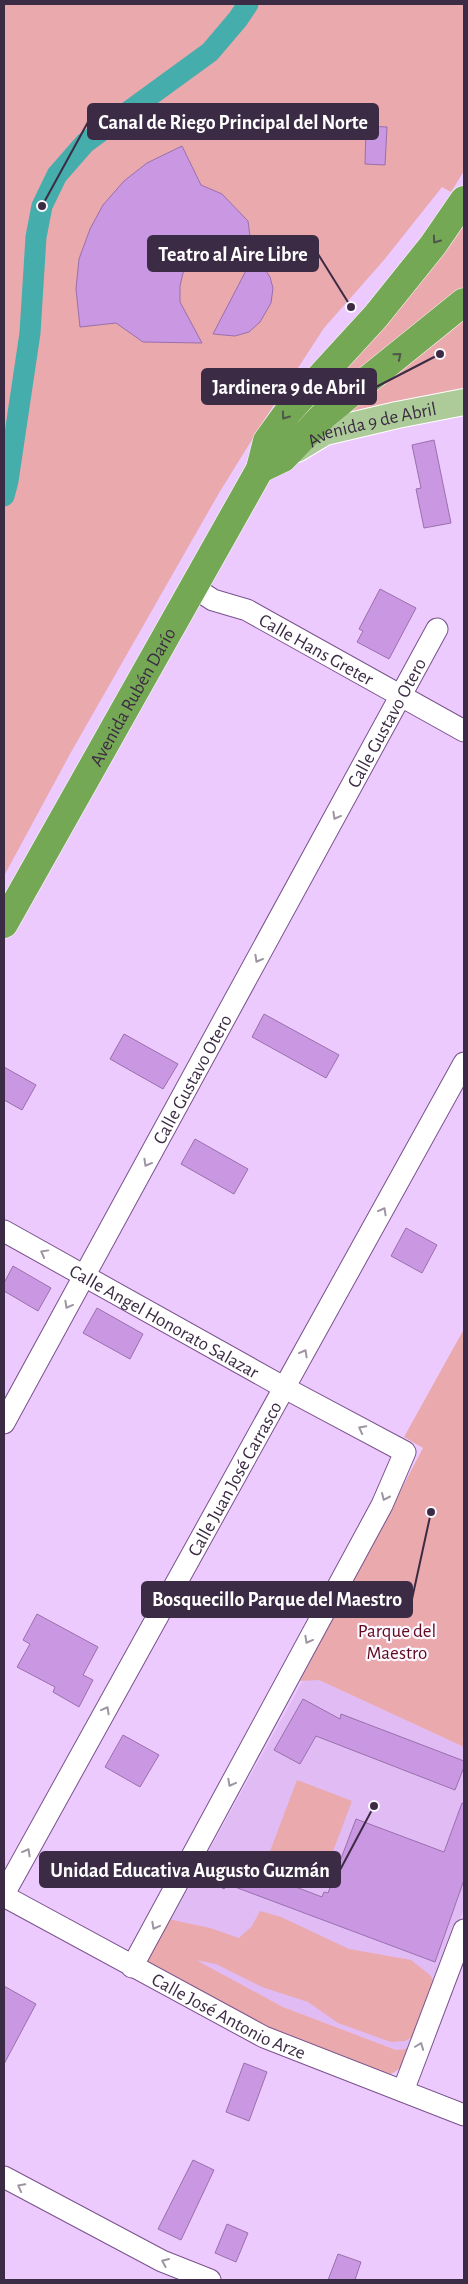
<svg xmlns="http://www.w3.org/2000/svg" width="468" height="2284" viewBox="0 0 468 2284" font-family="'Alegreya Sans',sans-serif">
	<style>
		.built { fill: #e1bbf3 }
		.green { fill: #eaa9ad }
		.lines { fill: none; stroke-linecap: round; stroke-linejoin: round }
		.canal { stroke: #45adac; stroke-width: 21 }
		.building { fill: #ca97e2; stroke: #9970ac }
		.minor-casing { stroke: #79528c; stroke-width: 23 }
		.major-casing { stroke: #fff; stroke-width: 28 }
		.highway-casing { stroke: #fff; stroke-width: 29 }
		.minor { stroke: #fff; stroke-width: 21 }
		.major { stroke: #accb98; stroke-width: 26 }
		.highway { stroke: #75a854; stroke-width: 28 }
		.oneway { stroke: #50574a }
		.oneway2 { stroke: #9e95a2 }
		.labels { text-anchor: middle; stroke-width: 4.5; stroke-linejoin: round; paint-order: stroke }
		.street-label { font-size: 19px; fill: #3c2b44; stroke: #fcf8ff }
		.park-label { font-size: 19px; fill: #61091f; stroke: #fcf8ff }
		.leader { fill: none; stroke: #3c2b44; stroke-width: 2 }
		.callout-dot { fill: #3c2b44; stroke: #fcf8ff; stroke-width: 2 }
		.callout { fill: #3c2b44; stroke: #3c2b44; stroke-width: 2 }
		.callout-label { font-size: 20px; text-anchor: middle; font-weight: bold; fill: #fff }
	</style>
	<rect width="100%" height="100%" fill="#eccafe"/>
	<!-- built -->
	<path class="built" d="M311 1679 319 1680 464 1747V1908L414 2044 405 2049 396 2050 283 2007 168 1946 164 1932 302 1682Z"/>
	<!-- green -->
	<path class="green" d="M4 4H464V171L451 192 442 187 384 260 324 328 266 417 219 493 70 754 4 876Z
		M464 225V289L282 438 429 271Z
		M464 315V393L342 419 341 414Z
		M464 1329V1747L319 1680 300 1681 423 1448 404 1437Z
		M297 1780 352 1801 324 1875 269 1854Z
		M260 1911 281 1917 349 1949 411 1960 430 1975 444 1999 432 2026 405 2041 391 2042 338 2023 308 2002 262 1987 216 1964 196 1960 283 2007 396 2050 405 2049 414 2044C406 2060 402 2073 383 2076L279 2037 149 1967 146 1959 154 1916 210 1928 239 1938 252 1926Z"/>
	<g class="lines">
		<!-- canal -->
		<path class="canal" d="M4 496 8 481 30 333 36 237 42 206 57 175 85 143 210 52 238 19 248 4"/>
	</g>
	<!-- building -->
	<path class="building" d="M366 126 387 127 385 165 365 164Z
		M182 146 201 185 222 194 248 221 251 244 228 242 213 244 199 253 183 273 180 286V302L202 343 143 342 116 323 80 327 76 289 79 259 90 229 103 205 124 181 147 163Z
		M252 259 264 268 270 277 273 288 271 303 260 322 249 332 235 336 213 334Z
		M434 440 451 523 424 528 416 489 421 488 412 445Z
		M380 589 416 608 389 659 357 642 363 631 359 629Z
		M264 1014 339 1055 326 1078 252 1037Z
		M124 1034 178 1064 163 1089 110 1059Z
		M4 1067 36 1085 22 1110 4 1100Z
		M195 1139 248 1169 234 1194 181 1164Z
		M406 1228 437 1245 422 1273 391 1256Z
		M13 1266 51 1288 38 1311 4 1291V1283Z
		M97 1308 143 1334 130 1359 83 1333Z
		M37 1614 98 1647 83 1675 93 1680 79 1707 53 1692 55 1687 17 1667 30 1644 23 1640Z
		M303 1699 340 1719 341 1714 464 1761V1767L455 1790 316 1736 300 1764 274 1750Z
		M123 1735 159 1755 140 1787 105 1767Z
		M462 1803 464 1804V1880L435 1962 227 1884 224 1889 205 1878 216 1858 251 1878 254 1871 322 1897 324 1892 328 1893 356 1819 444 1852Z
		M4 1986 36 2004 4 2064Z
		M244 2063 267 2072 249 2121 226 2112Z
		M193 2160 214 2170 181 2240 158 2229Z
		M227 2224 248 2233 236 2262 215 2253Z
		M338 2254 361 2262 355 2280H328Z"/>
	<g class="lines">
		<!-- minor casing -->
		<g class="minor-casing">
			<g id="minor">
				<path id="s1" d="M193 587 213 600 247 610 464 731"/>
				<path id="s2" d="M4 1231 285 1388 405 1452 382 1505 132 1967"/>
				<path id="s3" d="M4 1423 437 629"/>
				<path id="s4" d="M4 1894 464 1063"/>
				<path id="s5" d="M4 1896 264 2037 464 2115"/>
				<path d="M403 2091 464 1930"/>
				<path d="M4 2177 162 2261 210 2280"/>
			</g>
		</g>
		<!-- major casing -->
		<g class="major-casing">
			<g id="major">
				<path id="s6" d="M297 449 325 432 397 415 464 402"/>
			</g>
		</g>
		<!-- highway casing -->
		<g class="highway-casing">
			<g id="highway">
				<path d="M260 469 283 458 324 415 464 302"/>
				<path id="s7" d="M4 924 260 469 267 441 288 412 376 316 433 245 464 200"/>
			</g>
		</g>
		<!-- minor -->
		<use href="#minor" class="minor"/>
		<!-- major -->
		<use href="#major" class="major"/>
		<!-- highway -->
		<use href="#highway" class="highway"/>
	</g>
	<!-- one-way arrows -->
	<defs><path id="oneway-chevron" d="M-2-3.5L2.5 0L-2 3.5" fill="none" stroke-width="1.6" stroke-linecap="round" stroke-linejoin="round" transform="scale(1.25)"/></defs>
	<g class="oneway">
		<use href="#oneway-chevron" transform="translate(436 240) rotate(126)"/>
		<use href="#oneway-chevron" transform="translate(398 356) rotate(-39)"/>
		<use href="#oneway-chevron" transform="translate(285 416) rotate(126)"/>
	</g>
	<g class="oneway2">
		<use href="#oneway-chevron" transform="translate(336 816) rotate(119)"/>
		<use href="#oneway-chevron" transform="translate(258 959) rotate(119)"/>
		<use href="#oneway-chevron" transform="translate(147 1163) rotate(119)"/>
		<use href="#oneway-chevron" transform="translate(383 1211) rotate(-61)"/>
		<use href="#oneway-chevron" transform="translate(44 1253) rotate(-151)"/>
		<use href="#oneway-chevron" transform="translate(68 1305) rotate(119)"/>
		<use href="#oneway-chevron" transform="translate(304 1353) rotate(-61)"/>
		<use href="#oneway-chevron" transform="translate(362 1429) rotate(-152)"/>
		<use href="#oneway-chevron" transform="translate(385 1497) rotate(114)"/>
		<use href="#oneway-chevron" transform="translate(308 1640) rotate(119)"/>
		<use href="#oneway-chevron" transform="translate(106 1710) rotate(-61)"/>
		<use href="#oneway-chevron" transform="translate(231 1783) rotate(118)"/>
		<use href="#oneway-chevron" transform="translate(27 1852) rotate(-61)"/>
		<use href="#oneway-chevron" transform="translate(155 1926) rotate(118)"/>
		<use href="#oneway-chevron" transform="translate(420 2046) rotate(-69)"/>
		<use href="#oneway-chevron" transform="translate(21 2187) rotate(-152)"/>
		<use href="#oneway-chevron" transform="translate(165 2262) rotate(-157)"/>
	</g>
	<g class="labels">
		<!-- street labels -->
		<g class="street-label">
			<text dy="7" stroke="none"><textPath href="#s6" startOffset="80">Avenida 9 de Abril</textPath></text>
			<text dy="7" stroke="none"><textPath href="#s1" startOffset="139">Calle Hans Greter</textPath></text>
			<text dy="7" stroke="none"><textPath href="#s7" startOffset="261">Avenida Rubén Darío</textPath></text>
			<text dy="7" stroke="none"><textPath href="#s3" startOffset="798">Calle Gustavo Otero</textPath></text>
			<text dy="7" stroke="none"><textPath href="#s3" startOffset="392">Calle Gustavo Otero</textPath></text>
			<text dy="7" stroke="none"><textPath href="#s2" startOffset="184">Calle Angel Honorato Salazar</textPath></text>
			<text dy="7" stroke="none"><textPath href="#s4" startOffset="475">Calle Juan José Carrasco</textPath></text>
			<text dy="7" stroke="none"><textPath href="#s5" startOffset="255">Calle José Antonio Arze</textPath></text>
		</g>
		<!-- park labels -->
		<g class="park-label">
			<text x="397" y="1637">Parque del<tspan x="397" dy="22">Maestro</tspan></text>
		</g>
	</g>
	<!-- callouts -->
	<path class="leader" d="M42 206L88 122M351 307L318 254M440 354L376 387M431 1512L412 1599M374 1806L340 1870"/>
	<g class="callout-dot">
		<circle cx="42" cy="206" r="5"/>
		<circle cx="351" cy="307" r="5"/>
		<circle cx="440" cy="354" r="5"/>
		<circle cx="431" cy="1512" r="5"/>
		<circle cx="374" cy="1806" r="5"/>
	</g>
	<g class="callout">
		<rect x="88" y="104" width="290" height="35" rx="5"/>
		<rect x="148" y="236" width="170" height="35" rx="5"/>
		<rect x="202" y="369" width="174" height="35" rx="5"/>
		<rect x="142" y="1582" width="270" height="35" rx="5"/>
		<rect x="40" y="1852" width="300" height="35" rx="5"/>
	</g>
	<g class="callout-label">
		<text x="233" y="129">Canal de Riego Principal del Norte</text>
		<text x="233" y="261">Teatro al Aire Libre</text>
		<text x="289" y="394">Jardinera 9 de Abril</text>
		<text x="277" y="1606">Bosquecillo Parque del Maestro</text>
		<text x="190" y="1877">Unidad Educativa Augusto Guzmán</text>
	</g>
	<!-- border -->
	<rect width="468" height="2284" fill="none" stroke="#3c2b44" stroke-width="10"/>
</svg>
